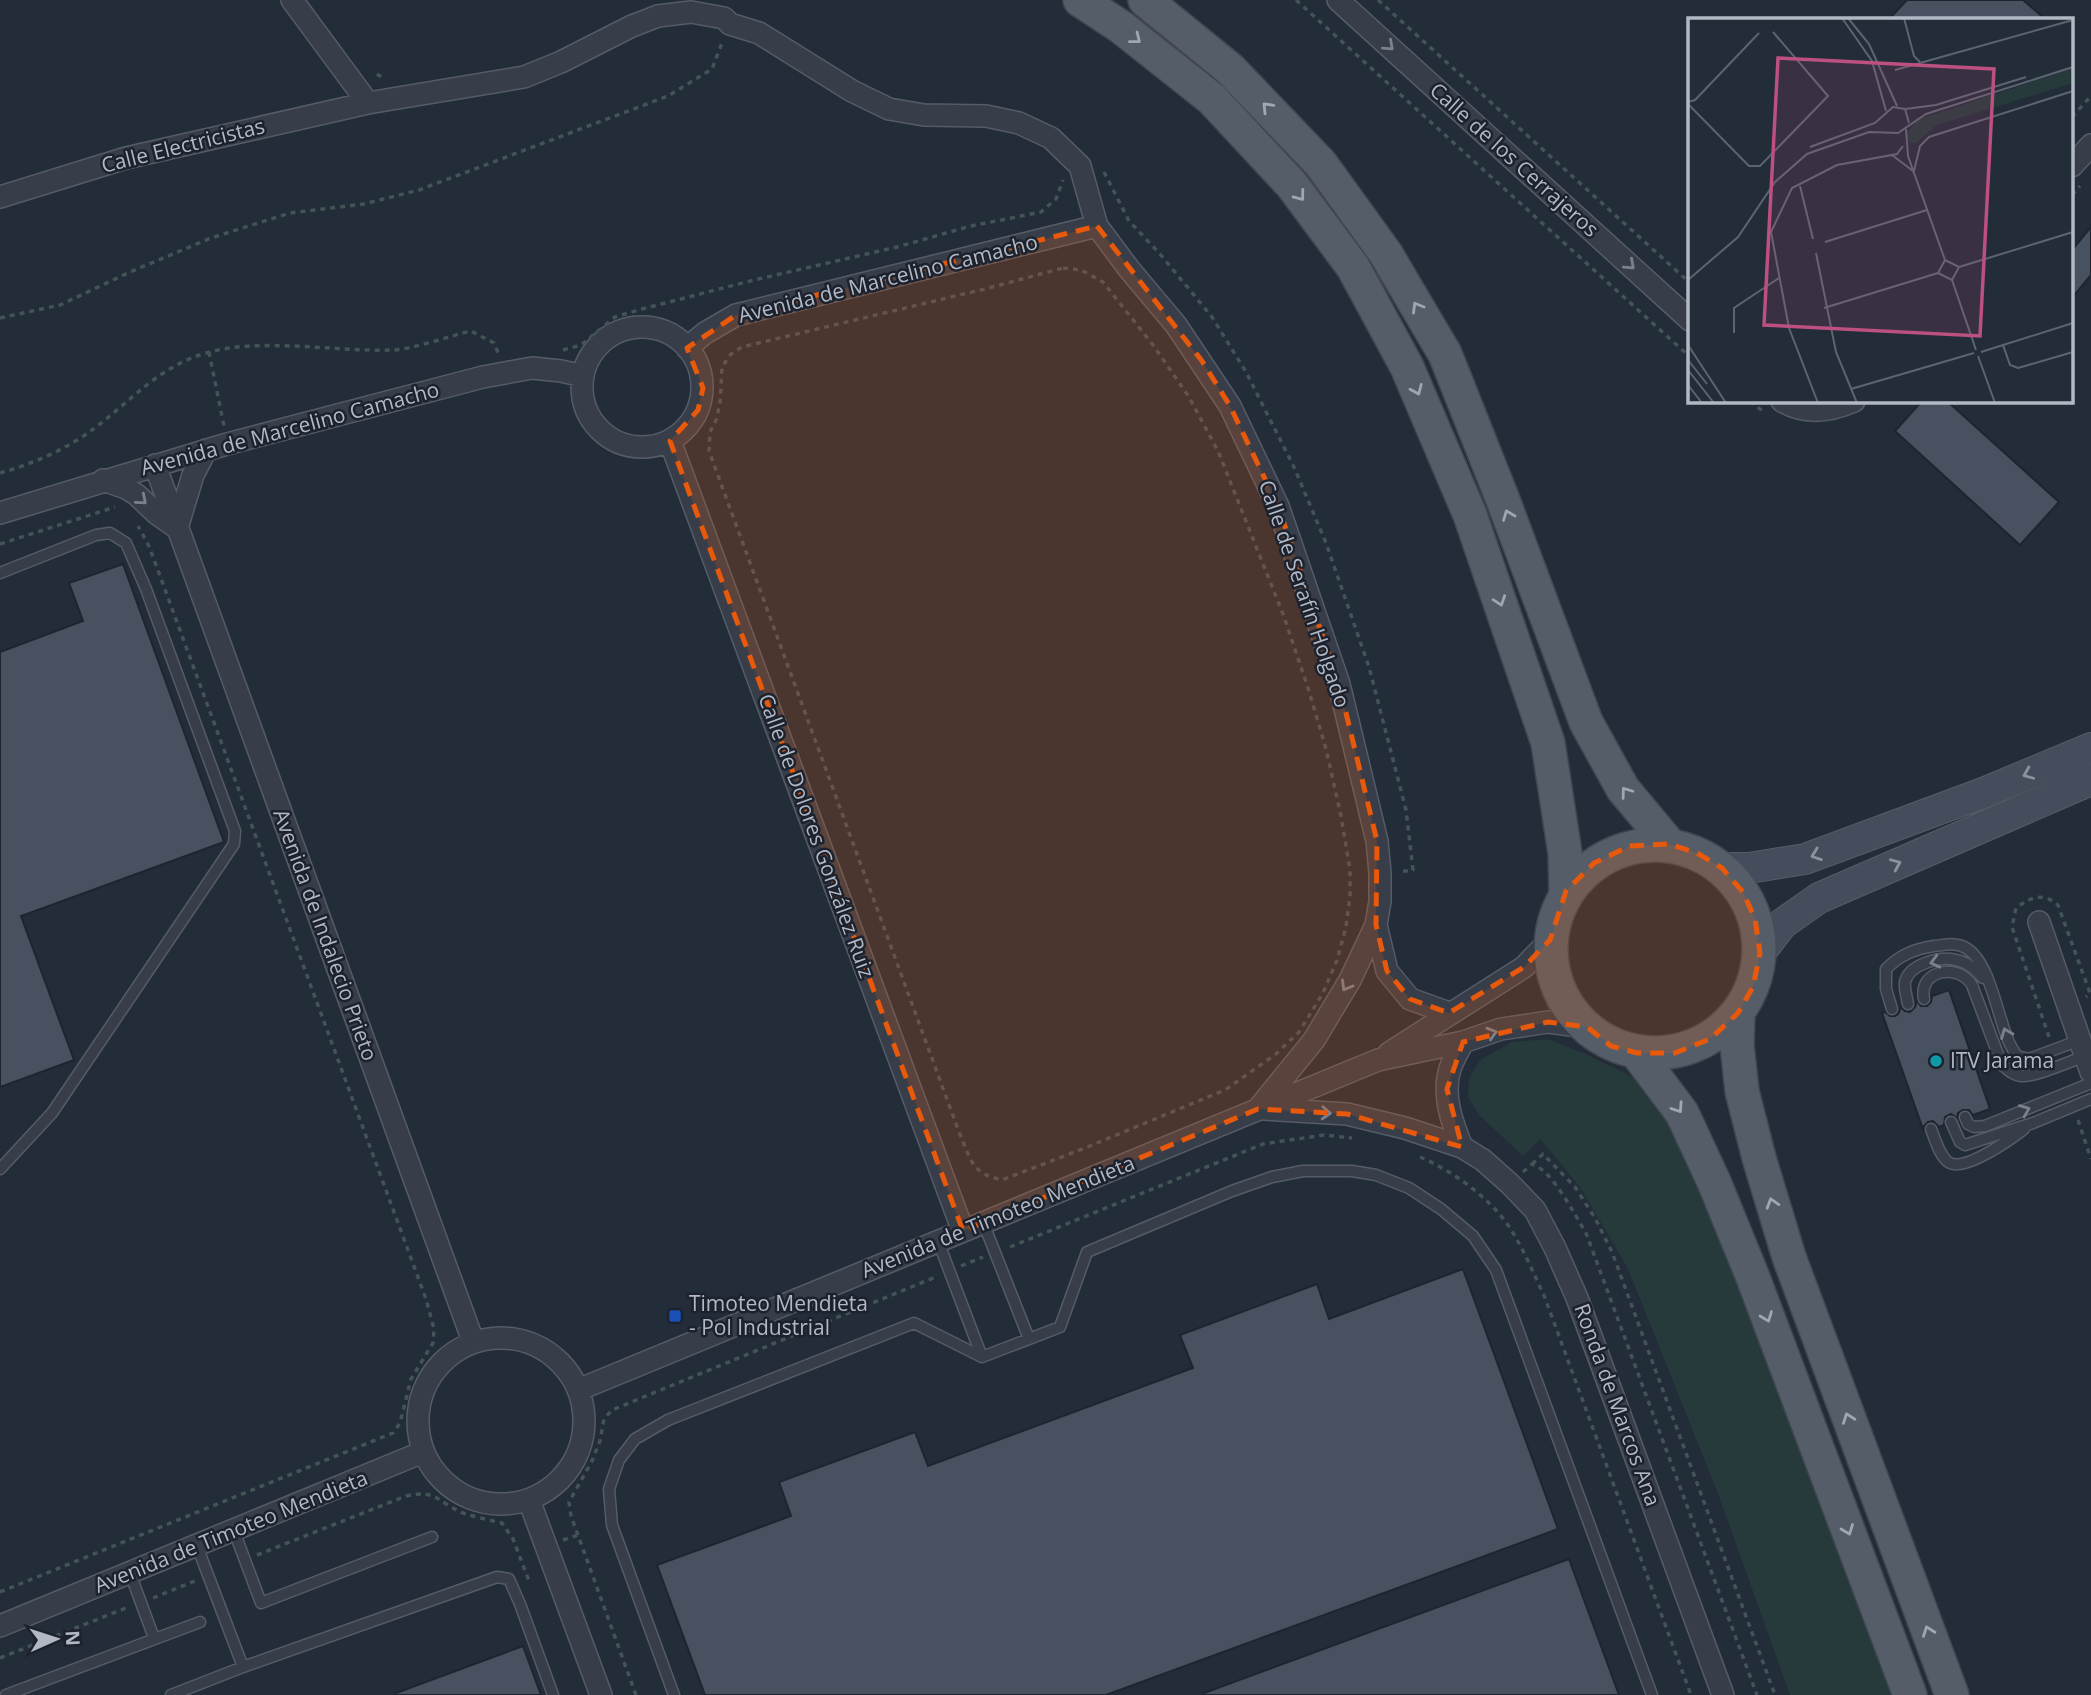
<svg xmlns="http://www.w3.org/2000/svg" width="2091" height="1695" viewBox="0 0 2091 1695" font-family="'Open Sans',sans-serif">
	<style>
		.green { fill: #26393b }
		.building { fill: #475160; stroke: #1e2530; stroke-width: 2 }
		.lines { fill: none; stroke-linecap: round; stroke-linejoin: round }
		.lane-casing { stroke: #555c67; stroke-width: 13 }
		.street-casing { stroke: #555c67; stroke-width: 24 }
		.secondary-casing { stroke: #555c67; stroke-width: 32 }
		.primary-casing { stroke: #404752; stroke-width: 36 }
		.path { stroke: #435457; stroke-width: 3.5; stroke-dasharray: 5 5; stroke-linecap: butt }
		.lane { stroke: #373e49; stroke-width: 10 }
		.street { stroke: #373e49; stroke-width: 21 }
		.secondary { stroke: #454d5c; stroke-width: 30 }
		.primary { stroke: #555d69; stroke-width: 33 }
		.oneway { stroke: #9fa7b3 }
		.oneway2 { stroke: #7b828d }
		.oneway3 { stroke: #8c93a0 }
		.marked { fill: #e8590c; fill-opacity: 0.2; stroke: #e8590c; stroke-width: 5; stroke-dasharray: 14 9; stroke-linejoin: round }
		.culture-dot { fill: #0f9aa8; stroke: #1c232e; stroke-width: 2.5 }
		.transit-dot { fill: #1a4fb4; stroke: #1c232e; stroke-width: 2.5 }
		.labels { text-anchor: middle; stroke-width: 5; stroke-linejoin: round; paint-order: stroke }
		.street-label { font-size: 21px; fill: #b2b9c5; stroke: #1c232e }
		.poi-label { font-size: 21px; fill: #b2b9c5; stroke: #1c232e; text-anchor: start }
		.inset-road { fill: none; stroke: #5c6471; stroke-width: 2 }
		.view { fill: #bc5080; fill-opacity: 0.15; stroke: #bc5080; stroke-width: 3.5 }
		.inset-edge { fill: none; stroke: #b2b9c5; stroke-width: 3.5 }
	</style>
	<rect width="100%" height="100%" fill="#232c39"/>
	<!-- green -->
	<path class="green" d="M1547 1039 1584 1053 1641 1081 1662 1110 1716 1227 1897 1695H1790L1717 1491 1628 1269 1580 1187 1540 1139 1523 1156 1479 1115 1468 1097 1469 1078 1480 1060 1512 1042Z"/>
	<!-- building -->
	<path class="building" d="M1907 0H2023L2045 19H1889Z
		M2091 227V275L2072 298V250Z
		M1922 401H1947L2059 502 2020 545 1895 431Z
		M123 564 224 842 21 916 74 1060 0 1087V652L83 621 69 583Z
		M1949 990 1990 1109 1973 1115 1969 1110H1963L1958 1113 1957 1118 1951 1114 1945 1117 1944 1125 1939 1127 1933 1121 1928 1122 1923 1127 1924 1132 1882 1013 1885 1012 1890 1016H1895L1898 1014 1901 1007 1905 1011 1910 1012 1915 1007 1917 1001 1921 1006H1927L1931 1002 1932 996Z
		M1463 1269 1558 1529 1106 1695H705L657 1565 791 1516 779 1482 915 1432 928 1466 1193 1368 1180 1335 1317 1284 1329 1319Z
		M1569 1559 1619 1695H1204V1693Z
		M523 1646 541 1695H396V1693Z"/>
	<g class="lines">
		<!-- lane casing -->
		<g class="lane-casing">
			<path id="lane" d="M0 573 96 535 110 533 126 543 146 589 235 831 234 844 52 1113 0 1169
				M1924 999C1918 969 1959 963 1972 985L2002 1065C2008 1070 2013 1075 2021 1076 2036 1077 2070 1061 2086 1056
				M1908 1004C1907 997 1904 989 1905 982 1909 964 1940 956 1956 960 1968 962 1975 970 1983 978
				M1892 1009 1886 989V969C1900 955 1914 949 1934 946 1945 945 1957 942 1966 948 1989 961 1997 1013 2007 1037 2009 1044 2013 1050 2017 1056L2029 1059 2080 1040
				M1965 1117 1968 1124 1974 1127 1985 1126 2091 1083
				M1951 1122 1960 1142 1965 1145 2033 1123 2091 1099
				M1931 1129C1935 1139 1940 1158 1950 1163 1966 1171 2011 1139 2024 1129
				M983 1222 1029 1339
				M938 1241 982 1357
				M234 1531 261 1603 432 1537
				M197 1546 243 1667
				M130 1573 154 1638
				M6 1695 200 1622
				M171 1695 243 1667 497 1577 509 1579 520 1604 553 1695
				M674 1695 612 1525 609 1489 619 1460 635 1439 668 1420 914 1323 982 1357 1060 1327 1087 1252 1232 1191 1272 1177 1303 1171H1352L1376 1175 1409 1188 1441 1209 1473 1236 1496 1270 1652 1695"/>
		</g>
		<!-- street casing -->
		<g class="street-casing">
			<path id="street" d="M292 0 368 103
				M1338 0 1690 320
				M2072 166 2091 145
				M0 197 126 158 368 103 524 77 561 62 632 26 658 16 691 12 724 18 730 24 759 33 852 91 889 109 924 115 986 116 1019 123 1051 138 1080 166 1097 226 1129 269 1176 325 1230 406 1278 506 1339 684 1377 841 1380 873V901L1376 925 1350 980 1314 1040 1258 1109
				M582 387a60 60 0 1 1 120 0a60 60 0 1 1-120 0Z
				M687 348 705 333 736 315 1097 226
				M1782 401C1805 415 1831 411 1854 401
				M670 441 963 1231
				M155 465 473 1341
				M103 480 126 488 137 495 157 514 177 528
				M0 513 227 444 483 377 532 368 561 371 583 376
				M177 528 193 475 206 450
				M2039 922 2091 1072
				M1376 925 1387 971 1410 999 1449 1013
				M1389 1053 1524 967 1550 940
				M1264 1109 1347 1114 1405 1128 1462 1147 1483 1160 1510 1184 1535 1210 1555 1248 1577 1298 1723 1695
				M1462 1147C1452 1123 1441 1093 1451 1066 1454 1058 1459 1050 1463 1042
				M418 1421a83 83 0 1 1 166 0a83 83 0 1 1-166 0Z
				M578 1390 1378 1060 1463 1042 1501 1029 1548 1022 1587 1027
				M529 1500 601 1695
				M0 1626 423 1452"/>
		</g>
		<!-- secondary casing -->
		<g class="secondary-casing">
			<path id="secondary" d="M1722 868H1749L1805 859 1983 793 2091 748
				M1760 953 1782 924 1819 898 2091 780"/>
		</g>
		<!-- primary casing -->
		<g class="primary-casing">
			<path id="primary" d="M1080 0 1121 27 1212 99 1292 185 1353 267 1407 367 1470 515 1548 743 1565 853 1566 891
				M1145 0 1230 69 1321 164 1386 254 1445 354 1503 500 1586 722 1623 789 1669 844
				M1551 949a104 104 0 1 1 208 0a104 104 0 1 1-208 0Z
				M1738 1013 1737 1045 1742 1091 1759 1158 1789 1257 1952 1695
				M1637 1053 1682 1113 1714 1182 1752 1275 1910 1695"/>
		</g>
		<!-- path -->
		<path class="path" d="M1296 0 1690 357
			M1378 0 1690 283
			M377 74 384 79
			M2072 117 2091 96
			M1104 172 1129 221 1160 254 1212 317 1246 372 1294 467 1326 543 1369 667 1406 810 1413 870 1398 872
			M2072 195 2080 186
			M1063 268 1081 270 1103 282 1153 345 1189 397 1218 451 1283 614 1309 691 1326 749 1341 816 1350 870V895L1346 927 1337 960 1323 993 1299 1032 1276 1054 1225 1090 1085 1148 1002 1180C970 1173 971 1159 959 1132L709 451 710 432 716 420 720 404 722 367 731 354 742 347 985 289Z
			M0 318 60 305 130 272 211 238 290 213 364 204 419 190 668 96 712 69 722 43
			M563 350 581 345 615 317 642 309 754 280 897 247 971 226 1041 212 1056 199 1063 180
			M209 352 224 426
			M1750 401 1765 413
			M0 473C33 464 69 448 96 427 134 398 159 367 206 353 260 337 335 352 393 350 414 349 449 336 471 331L494 343 499 355
			M0 544 115 507
			M2049 1037 2012 927 2016 908C2031 897 2043 892 2058 905L2090 993 2086 997
			M2078 1120 2091 1159
			M1420 1157C1453 1171 1490 1198 1510 1228 1524 1250 1534 1274 1545 1298L1691 1695
			M1532 1164 1543 1154 1575 1187 1595 1218 1612 1252 1775 1695
			M1523 1172 1532 1164C1553 1171 1574 1214 1586 1233L1757 1695
			M1010 1247 1263 1144 1324 1135 1352 1138
			M961 1266 983 1257
			M563 1540 578 1535
			M257 1555 406 1496C437 1489 437 1502 463 1513 475 1517 489 1520 502 1523L513 1539 529 1581
			M0 1592 393 1433 400 1423 411 1379 433 1343 434 1329 426 1299 149 546 138 526
			M153 1598 195 1581
			M0 1658 126 1608
			M636 1695 571 1516 569 1502 592 1461 600 1441 604 1419 612 1410 938 1276"/>
		<!-- lane -->
		<use href="#lane" class="lane"/>
		<!-- street -->
		<use href="#street" class="street"/>
		<!-- secondary -->
		<use href="#secondary" class="secondary"/>
		<!-- primary -->
		<use href="#primary" class="primary"/>
	</g>
	<!-- one-way arrows -->
	<defs><path id="oneway-chevron" d="M-2-3.5L2.5 0L-2 3.5" fill="none" stroke-width="1.6" stroke-linecap="round" stroke-linejoin="round" transform="scale(1.75)"/></defs>
	<g class="oneway">
		<use href="#oneway-chevron" transform="translate(1136 39) rotate(38)"/>
		<use href="#oneway-chevron" transform="translate(1267 107) rotate(-134)"/>
		<use href="#oneway-chevron" transform="translate(1300 196) rotate(53)"/>
		<use href="#oneway-chevron" transform="translate(1417 307) rotate(-120)"/>
		<use href="#oneway-chevron" transform="translate(1417 390) rotate(67)"/>
		<use href="#oneway-chevron" transform="translate(1508 515) rotate(-111)"/>
		<use href="#oneway-chevron" transform="translate(1500 601) rotate(71)"/>
		<use href="#oneway-chevron" transform="translate(1626 792) rotate(-126)"/>
		<use href="#oneway-chevron" transform="translate(1678 1108) rotate(56)"/>
		<use href="#oneway-chevron" transform="translate(1772 1203) rotate(-107)"/>
		<use href="#oneway-chevron" transform="translate(1767 1317) rotate(69)"/>
		<use href="#oneway-chevron" transform="translate(1848 1418) rotate(-110)"/>
		<use href="#oneway-chevron" transform="translate(1848 1530) rotate(69)"/>
		<use href="#oneway-chevron" transform="translate(1928 1631) rotate(-110)"/>
	</g>
	<g class="oneway2">
		<use href="#oneway-chevron" transform="translate(1389 46) rotate(42)"/>
		<use href="#oneway-chevron" transform="translate(1630 265) rotate(42)"/>
		<use href="#oneway-chevron" transform="translate(142 500) rotate(41)"/>
		<use href="#oneway-chevron" transform="translate(1935 962) rotate(166)"/>
		<use href="#oneway-chevron" transform="translate(1346 986) rotate(120)"/>
		<use href="#oneway-chevron" transform="translate(1492 1033) rotate(-17)"/>
		<use href="#oneway-chevron" transform="translate(2006 1033) rotate(-112)"/>
		<use href="#oneway-chevron" transform="translate(2025 1110) rotate(-22)"/>
		<use href="#oneway-chevron" transform="translate(1326 1113) rotate(3)"/>
	</g>
	<g class="oneway3">
		<use href="#oneway-chevron" transform="translate(2028 774) rotate(157)"/>
		<use href="#oneway-chevron" transform="translate(1816 855) rotate(160)"/>
		<use href="#oneway-chevron" transform="translate(1896 864) rotate(-23)"/>
	</g>
	<!-- marked area -->
	<path class="marked" d="M1097 226 1202 361 1230 406 1278 506 1339 684 1377 841 1376 925 1387 971 1410 999 1449 1013 1524 967 1550 940 1566 891 1594 863 1630 846 1669 844 1697 853 1722 868 1743 892 1755 919 1760 953 1753 987 1738 1013 1710 1039 1675 1053H1637L1611 1046 1587 1027 1548 1022 1463 1042 1447 1089 1462 1147 1347 1114 1258 1109 963 1231 670 441 698 410 703 388 687 348 736 315Z"/>
	<!-- markers -->
	<circle class="culture-dot" cx="1936" cy="1061" r="7"/>
	<rect class="transit-dot" x="668" y="1309" width="14" height="14" rx="3.5"/>
	<g class="labels">
		<!-- street labels -->
		<g class="street-label">
			<text transform="translate(183 146) rotate(-14)" y="7">Calle Electricistas</text>
			<text transform="translate(1514 160) rotate(42)" y="7">Calle de los Cerrajeros</text>
			<text transform="translate(888 279) rotate(-14)" y="7">Avenida de Marcelino Camacho</text>
			<text transform="translate(290 429) rotate(-15)" y="7">Avenida de Marcelino Camacho</text>
			<text transform="translate(1304 594) rotate(71)" y="7">Calle de Serafín Holgado</text>
			<text transform="translate(816 836) rotate(70)" y="7">Calle de Dolores González Ruiz</text>
			<text transform="translate(325 935) rotate(70)" y="7">Avenida de Indalecio Prieto</text>
			<text transform="translate(998 1217) rotate(-22)" y="7">Avenida de Timoteo Mendieta</text>
			<text transform="translate(1617 1405) rotate(70)" y="7">Ronda de Marcos Ana</text>
			<text transform="translate(231 1532) rotate(-22)" y="7">Avenida de Timoteo Mendieta</text>
		</g>
		<!-- poi labels -->
		<g class="poi-label">
			<text x="1950" y="1068">ITV Jarama</text>
			<text x="689" y="1311">Timoteo Mendieta<tspan x="689" dy="24">- Pol Industrial</tspan></text>
		</g>
	</g>
	<!-- overview -->
	<g transform="translate(1688 18)">
		<rect width="385" height="385" fill="#232c39"/>
		<path d="M385 50V65L249 107 228 125H221L219 116 229 102Z" fill="#26393b"/>
		<path class="inset-road" d="M154 0 184 43 198 93M160 0 181 26 209 88M216 0 226 38 232 44M207 52 385 2M0 84 7 82 71 15M0 86 61 148H72L140 78 85 14M217 91 248 87 338 59M218 111 220 138 257 242M122 129 187 105 205 89 217 91 221 105M204 137 225 153M226 153 232 128 241 119 385 73M112 168 125 221M137 224 239 192M128 235 148 334 169 385M257 242 250 255 264 262M257 242 271 249 264 262M271 249 385 214M0 262 50 219 87 164 119 136 181 114 210 115 238 96 385 49M264 262 288 332M136 290 250 255M46 315V290L91 260M0 327 38 385M315 327 322 347 330 350 385 334M293 334 385 305M290 338 307 385M0 342 19 366M0 352 26 385M0 367 14 385M163 371 286 335M130 385 101 310 83 214 104 170 149 147 209 136 215 128"/>
		<path class="view" d="M90 40 306 51 292 318 76 307Z"/>
		<rect width="385" height="385" class="inset-edge"/>
	</g>
	<!-- north arrow -->
	<g transform="translate(56 1639) rotate(87)" stroke="#1c232e" stroke-width="5" paint-order="stroke">
	<path d="M0-5L12 26L0 18L-12 26Z" fill="#b2b9c5"/>
	<text y="-10" font-size="19" font-weight="bold" text-anchor="middle" fill="#b2b9c5">N</text>
	</g>
</svg>
